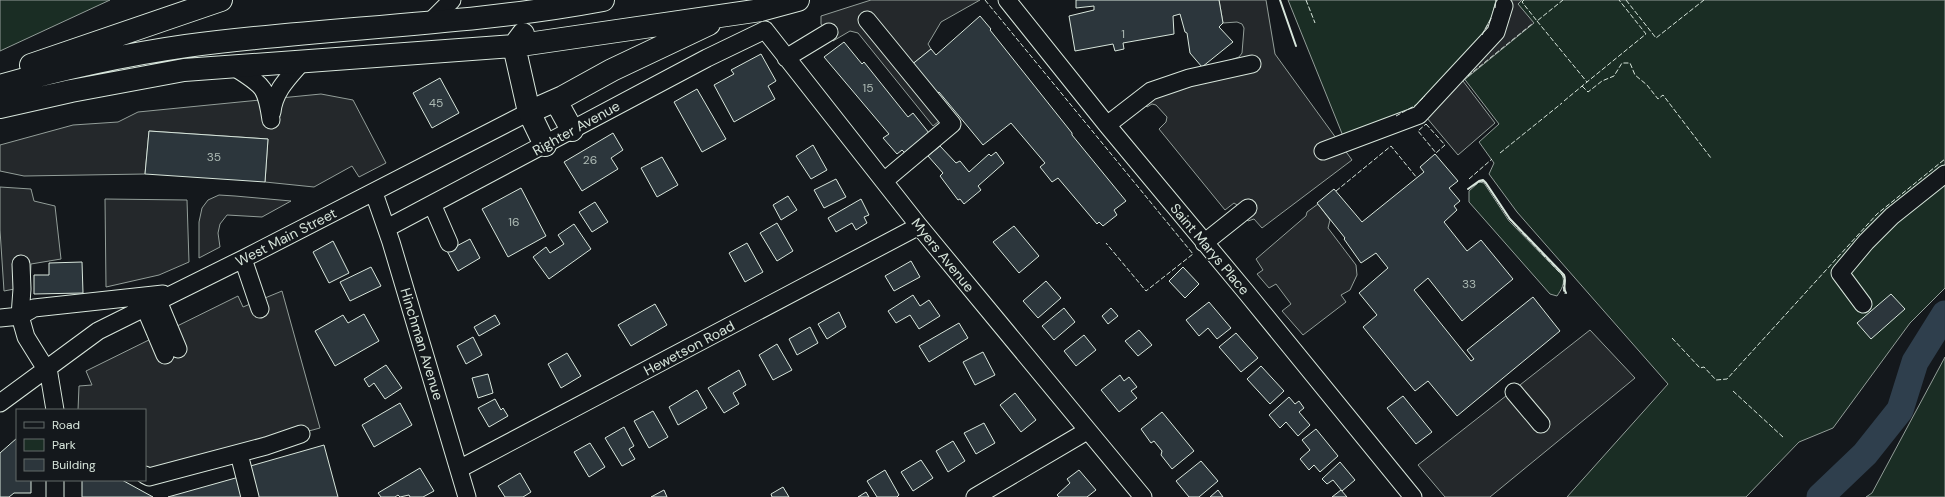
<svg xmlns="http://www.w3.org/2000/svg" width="1945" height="497" viewBox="0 0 1945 497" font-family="'DM Sans',sans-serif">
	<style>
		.green { fill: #1a2d24; stroke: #939e99 }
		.parking { fill: #24282b; stroke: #939e99 }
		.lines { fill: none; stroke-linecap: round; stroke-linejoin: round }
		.river { stroke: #2f3f4d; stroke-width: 27 }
		.building { fill: #2c363c; stroke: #d8e6dc }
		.minor-casing { stroke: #d8e6dc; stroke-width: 19 }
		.highway-casing { stroke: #d8e6dc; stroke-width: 24 }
		.minor { stroke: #14181c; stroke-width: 17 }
		.highway { stroke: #14181c; stroke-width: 22 }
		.fence { stroke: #d8e6dc; stroke-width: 1; stroke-dasharray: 5 2; stroke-linecap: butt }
		.wall { stroke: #d8e6dc; stroke-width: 2 }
		.labels { text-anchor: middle; stroke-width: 3; stroke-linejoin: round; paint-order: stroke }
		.number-label { font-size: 12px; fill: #adbab4 }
		.street-label { font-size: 14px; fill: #d8e6dc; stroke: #14181c }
	</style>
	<rect width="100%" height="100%" fill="#14181c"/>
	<!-- green -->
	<path class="green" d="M0 0H110L0 51Z
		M1288 0H1945V288L1910 323 1833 428 1799 442 1746 497H1567L1668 384 1517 212 1489 174 1494 163 1479 142 1499 124 1456 68 1416 110 1343 136Z
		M1479 182 1484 183 1509 221 1562 275C1566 283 1561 290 1557 296L1550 294 1469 202V191Z
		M1945 357V497H1866L1872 493Z"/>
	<!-- parking -->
	<path class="parking" d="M871 0H980L941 22 928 44 931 49 910 66 949 113 933 126 858 33 850 31 833 41 821 24V16Z
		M1219 0H1266L1275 54 1352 160 1262 228 1254 219 1248 221 1237 209V205L1234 203 1225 210 1159 129 1166 122 1167 117 1156 105 1152 104 1147 107 1136 94 1239 57 1242 53 1244 28 1242 24 1237 22 1223 23Z
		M1496 0H1522L1518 4 1534 23 1463 81 1495 123 1458 155 1416 105 1479 40 1492 16Z
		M321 94 353 100 386 163 359 177 352 166 314 187 265 182 268 139 149 131 145 174 24 176 0 171V145L73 125 118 122 138 112Z
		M0 187 31 189 34 201 55 206 61 259 31 264 30 286 4 291 0 230Z
		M219 195 235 196 291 201 262 217 227 215 220 224 218 233 220 247 199 258V222L202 208 208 200Z
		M105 199 187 200 189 262 159 275 106 287Z
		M1318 204 1330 220 1328 228 1356 265 1357 275 1350 290 1341 295 1346 302 1303 335 1282 311 1291 304 1276 284 1269 288 1257 274 1263 270 1256 259 1306 216 1307 212Z
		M282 291 320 428 152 473 145 468V410H78L79 386 92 385 86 371 238 296 243 307Z
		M1590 330 1635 378 1490 497H1445L1418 465Z"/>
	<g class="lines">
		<!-- river -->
		<path class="river" d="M1820 497 1865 454 1900 410 1915 362 1945 314"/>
	</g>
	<!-- building -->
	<path class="building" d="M1076 0H1219L1223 23 1219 27 1233 42 1202 67 1190 53 1187 33 1185 32 1180 14 1173 16 1174 34 1123 43 1124 49 1115 51 1113 44 1075 51 1069 16 1094 10V6L1076 8Z
		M980 16 991 29 990 30 1072 133V135L1126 201 1114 210 1117 215 1103 226 1099 222 1097 224 1058 178 1052 182 1040 167 1045 163 1011 123 983 145 939 92 935 95 910 66 931 49 936 55Z
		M844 42 862 64 864 62 908 117 913 113 929 133 905 153 902 150 897 154 883 138 889 134 824 57Z
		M761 54 776 81 768 86 775 99 734 122 714 85 734 74 731 70Z
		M440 78 459 113 432 128 413 93Z
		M697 89 726 139 702 152 674 102Z
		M149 131 268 139 265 182 145 174Z
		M613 133 623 150 611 158 618 169 582 191 564 162Z
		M813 145 827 170 811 179 796 156Z
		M940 146 956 163 960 161 969 172 989 154 991 156 996 152 1004 163 978 186 981 190 964 204 960 199 958 200 940 176 943 173 928 156Z
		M1435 154 1458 181 1449 188 1460 201 1454 206 1457 210 1444 222 1467 251 1481 240 1513 279 1462 321 1428 278 1414 290 1471 361 1474 359 1467 350 1533 297 1560 331 1457 416 1428 381 1415 391 1363 327 1377 315 1359 293 1388 268 1376 253 1361 263 1344 239 1345 238 1317 203 1334 189 1362 222 1424 172 1420 167Z
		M662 157 678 185 657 197 641 168Z
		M836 179 846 197 824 208 814 190Z
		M521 188 546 236 508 257 482 209Z
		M788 196 797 210 781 220 773 205Z
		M861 199 869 215 864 217 867 223 856 230 852 223 836 232 828 218Z
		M595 202 608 222 592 232 579 212Z
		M777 223 793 251 777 261 760 233Z
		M574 224 591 249 549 279 533 257 546 247 550 253 564 244 558 235Z
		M1014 226 1039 256 1019 273 993 242Z
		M470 239 480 258 458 271 447 251Z
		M333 241 349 273 329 283 313 252Z
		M747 243 763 272 745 282 729 253Z
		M911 261 920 277 894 291 885 276Z
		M82 262 83 293 34 294V275H49V263Z
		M371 267 381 286 350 301 340 282Z
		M1183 267 1199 284 1185 298 1169 281Z
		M1046 281 1061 298 1038 318 1023 301Z
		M1891 294 1905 309 1871 339 1857 323Z
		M913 295 920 306 929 300 940 316 919 329 910 315 896 323 888 311Z
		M1209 302 1231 328 1217 339 1208 328 1199 336 1186 320Z
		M655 304 667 325 631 346 618 325Z
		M1064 308 1075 322 1054 340 1042 326Z
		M1111 308 1118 316 1108 324 1102 316Z
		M839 312 846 327 827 339 818 324Z
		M364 314 379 341 335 366 315 331 343 315 348 323Z
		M495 315 500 324 479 336 474 327Z
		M959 323 968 338 929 362 919 346Z
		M810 327 818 343 797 355 789 339Z
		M1139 330 1152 345 1138 356 1125 341Z
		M1236 333 1258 358 1241 372 1219 347Z
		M1084 335 1096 350 1076 366 1064 351Z
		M473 337 482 355 466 364 457 346Z
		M777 344 792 370 773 380 759 355Z
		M983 352 995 375 975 385 963 362Z
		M567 353 581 376 561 388 548 364Z
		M386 365 402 388 385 399 374 383 369 387 364 379Z
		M1261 366 1284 391 1270 404 1247 379Z
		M739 370 746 385 733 393 739 404 724 413 708 388Z
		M488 374 493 393 478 398 472 378Z
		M1120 375 1124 381 1129 377 1137 387 1131 391 1137 398 1119 412 1101 390Z
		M697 390 707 408 678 425 669 407Z
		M1015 393 1036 420 1021 432 1000 405Z
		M1403 396 1432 432 1416 444 1387 408Z
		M1289 397 1295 404 1299 401 1304 408 1299 412 1310 425 1298 436 1286 422 1280 428 1269 415Z
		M495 399 501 410 503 408 508 416 489 427 478 408Z
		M400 403 412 425 374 447 362 425Z
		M653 411 668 437 649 448 634 421Z
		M1162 412 1194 451 1172 469 1161 455 1162 451 1154 441 1151 443 1141 429Z
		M984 423 995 443 976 454 964 433Z
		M624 427 634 446 629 449 635 459 622 466 605 438Z
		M1316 429 1338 456 1320 472 1314 465 1309 470 1300 459 1310 450 1302 440Z
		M17 438V480H31V493H14L9 497H0V453Z
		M953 441 965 461 948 472 936 451Z
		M590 443 605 467 589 477 574 452Z
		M324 445 338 497H255L247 467Z
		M921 460 933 478 913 491 901 472Z
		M1201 461 1218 481 1199 497H1189L1176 481Z
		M1340 462 1355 480 1342 491 1333 480 1327 484 1322 479Z
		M420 468 434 491 423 497H410L409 495 400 497 398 495 395 497H381L378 493Z
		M885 470 899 495 897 497H877L867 481Z
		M1079 470 1096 490 1087 497H1059L1057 495 1070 483 1067 479Z
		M520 473 531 492 523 497H505L498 486Z
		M239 477 245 497H168Z
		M82 480H122L153 497H82Z
		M783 487 789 497H772L771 494Z
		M664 490 667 497H651Z
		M1218 490 1223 497H1210Z
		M1341 490 1347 497H1332Z
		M866 492 869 497H858Z"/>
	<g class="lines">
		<!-- minor casing -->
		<g class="minor-casing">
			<path id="minor" d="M1007 0 1107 125 1246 292 1413 497
				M867 20 952 124 884 181
				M430 22 452 0
				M765 30 919 226 1143 497
				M786 58 829 32
				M234 67C263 86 266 85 271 120
				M272 112C274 91 289 77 302 62
				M1107 125 1151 91 1189 78 1252 64
				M1323 151 1419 115 1496 32 1504 6
				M374 193 391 242 467 497
				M432 204 449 243
				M387 228 707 58 765 30
				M1204 243 1248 208
				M243 259 260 309
				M21 264 22 289 20 316 26 337 49 374 55 410
				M158 301 178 349
				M1863 304 1840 273 1866 242 1892 216 1945 174
				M145 308 165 355
				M0 318 20 316 34 308 163 294
				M1514 392 1541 424
				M0 403 98 331 243 259 529 112
				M239 454 250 497
				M459 469 919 226
				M145 475 149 477 266 446 301 434
				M55 497V480
				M975 497 1087 431"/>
		</g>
		<!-- highway casing -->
		<g class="highway-casing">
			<path id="highway" d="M523 34 514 46 529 112 545 145
				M31 65 221 0
				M0 86C60 69 123 55 186 46 324 27 465 26 603 0
				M556 101 572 130
				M0 107 71 91 184 70 514 46 761 10 798 0
				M529 112 563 97 612 70 709 24"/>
		</g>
		<!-- minor -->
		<use href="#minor" class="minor"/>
		<!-- highway -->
		<use href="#highway" class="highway"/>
		<!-- fence -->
		<path class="fence" d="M985 0 1193 254 1146 291 1106 243
			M1306 0 1315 23
			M1524 0 1522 2 1537 21 1563 0
			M1626 0 1656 38 1704 0
			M1495 8 1496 0
			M1537 21 1587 82 1646 34 1619 0
			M1482 35 1492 17
			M1468 76 1532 24
			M1582 86 1588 92 1602 81 1614 76 1622 63H1630L1635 75 1647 85 1658 99 1663 95 1711 158
			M1564 101 1587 82
			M1396 116 1416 105 1425 96
			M1426 124 1445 145 1436 153 1418 131Z
			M1500 153 1562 103
			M1469 179 1492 159
			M1473 186 1481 181 1485 182 1510 220 1563 276C1566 282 1561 288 1565 294
			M1336 191 1391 146 1417 178
			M1672 338 1700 368 1704 367 1716 380 1727 379 1877 214 1945 159
			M1733 391 1784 438"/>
		<!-- wall -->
		<path class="wall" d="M1280 0 1296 46
			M1468 189 1479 181 1483 180 1486 183 1510 219 1564 275C1567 282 1562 287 1566 293"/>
	</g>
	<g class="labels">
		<!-- number labels -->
		<g class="number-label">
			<text x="1123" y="38">1</text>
			<text x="868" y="92">15</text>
			<text x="436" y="107">45</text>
			<text x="214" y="161">35</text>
			<text x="590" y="164">26</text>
			<text x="514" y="226">16</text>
			<text x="1469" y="288">33</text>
		</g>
		<!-- street labels -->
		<g class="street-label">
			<text transform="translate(576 128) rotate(-29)" y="5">Righter Avenue</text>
			<text transform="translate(286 237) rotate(-27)" y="5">West Main Street</text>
			<text transform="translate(1210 249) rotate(50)" y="5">Saint Marys Place</text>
			<text transform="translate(943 255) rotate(51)" y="5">Myers Avenue</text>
			<text transform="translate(422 344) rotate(73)" y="5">Hinchman Avenue</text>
			<text transform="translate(689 348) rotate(-28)" y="5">Hewetson Road</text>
		</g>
	</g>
	<!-- legend -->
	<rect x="16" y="409" width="130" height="72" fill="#14181c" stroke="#626a69"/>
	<rect x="24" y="422" width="20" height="6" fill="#14181c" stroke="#626a69"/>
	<text x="52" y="429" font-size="12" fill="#d8e6dc">Road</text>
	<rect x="24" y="439" width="20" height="12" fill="#1a2d24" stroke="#626a69"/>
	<text x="52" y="449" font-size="12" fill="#d8e6dc">Park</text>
	<rect x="24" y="459" width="20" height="12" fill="#2c363c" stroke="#626a69"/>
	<text x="52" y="469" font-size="12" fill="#d8e6dc">Building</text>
</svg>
